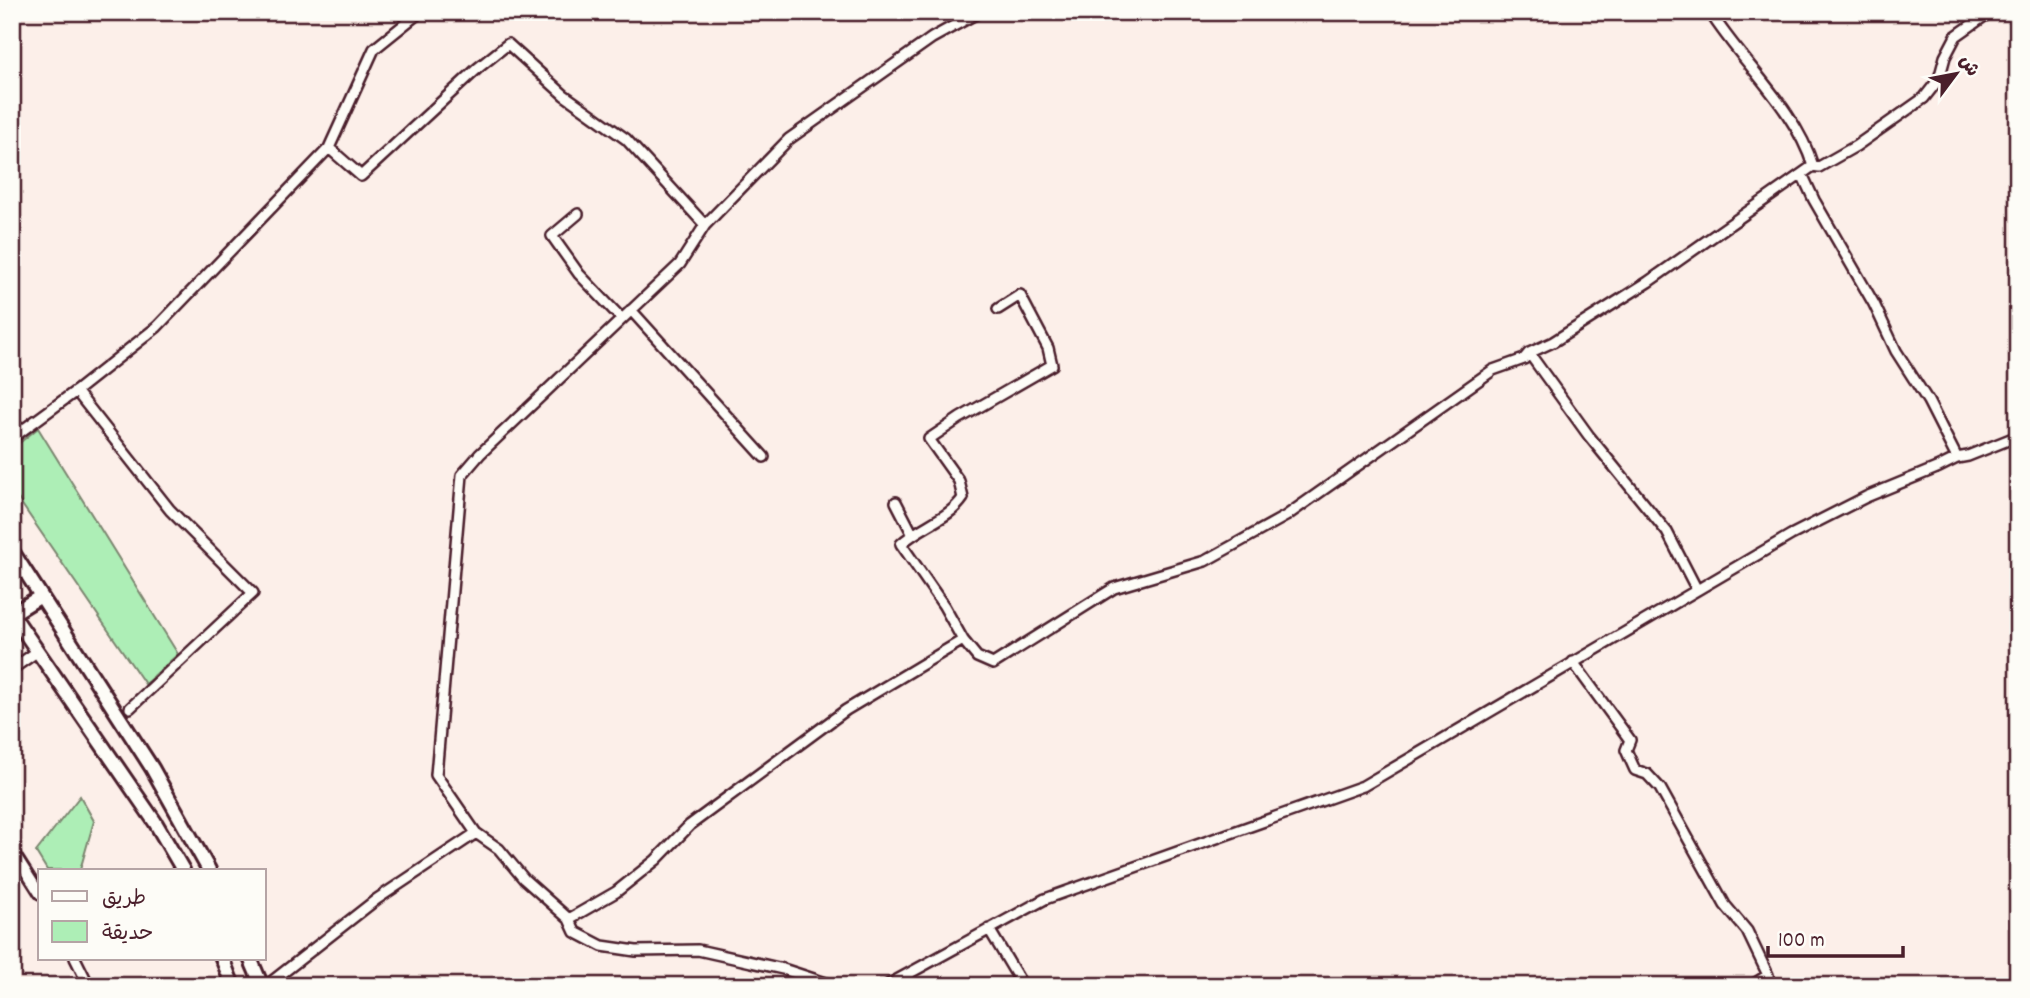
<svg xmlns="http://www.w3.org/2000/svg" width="2030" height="998" viewBox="0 0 2030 998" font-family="Dekko,'Playpen Sans Arabic',sans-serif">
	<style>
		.green { fill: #adeeb6; stroke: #7c8670; stroke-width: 2 }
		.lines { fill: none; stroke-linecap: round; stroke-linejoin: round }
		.minor-casing { stroke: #4a1f2b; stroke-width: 14 }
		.secondary-casing { stroke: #4a1f2b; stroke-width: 18 }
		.minor { stroke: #fdfcf7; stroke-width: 9 }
		.secondary { stroke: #fdfcf7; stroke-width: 12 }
	</style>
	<rect width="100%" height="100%" fill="#fcefe9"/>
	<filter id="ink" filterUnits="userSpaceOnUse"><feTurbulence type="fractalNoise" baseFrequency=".0143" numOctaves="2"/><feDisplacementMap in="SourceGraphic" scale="14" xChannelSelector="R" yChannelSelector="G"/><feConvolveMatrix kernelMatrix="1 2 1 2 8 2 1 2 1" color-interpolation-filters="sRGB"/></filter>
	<g filter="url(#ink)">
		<!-- green -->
		<path class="green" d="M38 428 178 654 145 684 12 490V449Z
			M80 796 94 821 80 870H47L36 852Z"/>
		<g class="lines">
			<!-- minor casing -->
			<g class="minor-casing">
				<path id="minor" d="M979 12 932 38 789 139 705 225 680 264 480 454 462 475 436 775 476 833 499 849 524 879 569 919 616 892 656 860 690 825 846 710 963 640 977 657 993 664 1114 588 1205 561 1286 516 1493 370 1524 359 1529 353 1553 342 1648 282 1813 166 1819 167 1856 146 1924 98 1939 79 1945 57 1956 36 1990 12
					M1710 12C1742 63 1795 108 1813 166
					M329 148 361 176 478 68 508 44 564 95 626 139 705 225
					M1802 174 1814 200 1874 304 1896 351 1928 401 1957 458
					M578 214 552 236 579 274 622 319
					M631 310 764 457
					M1529 353 1589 436 1667 532 1697 590
					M76 391 170 510 253 593 130 708
					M12 438 76 391 157 327 329 148 374 49 420 12
					M896 502 912 533
					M963 640 944 606 901 544C920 526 949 519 963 498L959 481 929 439 960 418 1052 365 1048 348 1020 295 998 309
					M1573 662 1630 740 1626 750 1635 770 1647 774 1660 788 1725 905 1747 931 1768 975 1751 986
					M12 669 38 651
					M12 850 40 894
					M569 919 575 932 602 946 636 951 698 950 783 969 835 986
					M989 929 1023 986
					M75 958 89 986
					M266 986 377 899 476 833
					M886 986 1045 899 1363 786 1791 535 1866 497 1939 467 1957 458 1968 456 2018 436"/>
			</g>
			<!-- secondary casing -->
			<g class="secondary-casing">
				<path id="secondary" d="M12 551 152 768 209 870
					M12 614 155 822 183 870
					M12 614 41 596
					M222 958 233 986
					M250 958 262 986"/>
			</g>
			<!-- minor -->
			<use href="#minor" class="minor"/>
			<!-- secondary -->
			<use href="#secondary" class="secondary"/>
		</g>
	</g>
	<!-- margin -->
	<rect width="2030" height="998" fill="none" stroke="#fdfcf7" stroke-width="42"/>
	<rect x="21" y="21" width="1988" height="956" fill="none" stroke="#4a1f2b" stroke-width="2.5" filter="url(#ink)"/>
	<!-- legend -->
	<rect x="38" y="869" width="228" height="91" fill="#fdfcf7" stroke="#b5a4a5" stroke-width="2"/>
	<rect x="52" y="891" width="35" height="10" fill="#fdfcf7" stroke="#b5a4a5" stroke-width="2"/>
	<text x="102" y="904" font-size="21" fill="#4a1f2b">طريق</text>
	<rect x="52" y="921" width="35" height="21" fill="#adeeb6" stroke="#b5a4a5" stroke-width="2"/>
	<text x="102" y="939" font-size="21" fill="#4a1f2b">حديقة</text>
	<!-- north arrow -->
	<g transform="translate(1956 74) rotate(58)" stroke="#fdfcf7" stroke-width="5" paint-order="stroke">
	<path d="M0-5L12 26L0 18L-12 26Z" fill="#4a1f2b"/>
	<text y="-10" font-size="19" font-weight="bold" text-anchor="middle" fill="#4a1f2b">ش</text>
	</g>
	<!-- scale -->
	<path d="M1768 946v10h135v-10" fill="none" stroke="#4a1f2b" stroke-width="3.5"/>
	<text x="1778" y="946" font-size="21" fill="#4a1f2b" stroke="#fdfcf7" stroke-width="5" paint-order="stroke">100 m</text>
</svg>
